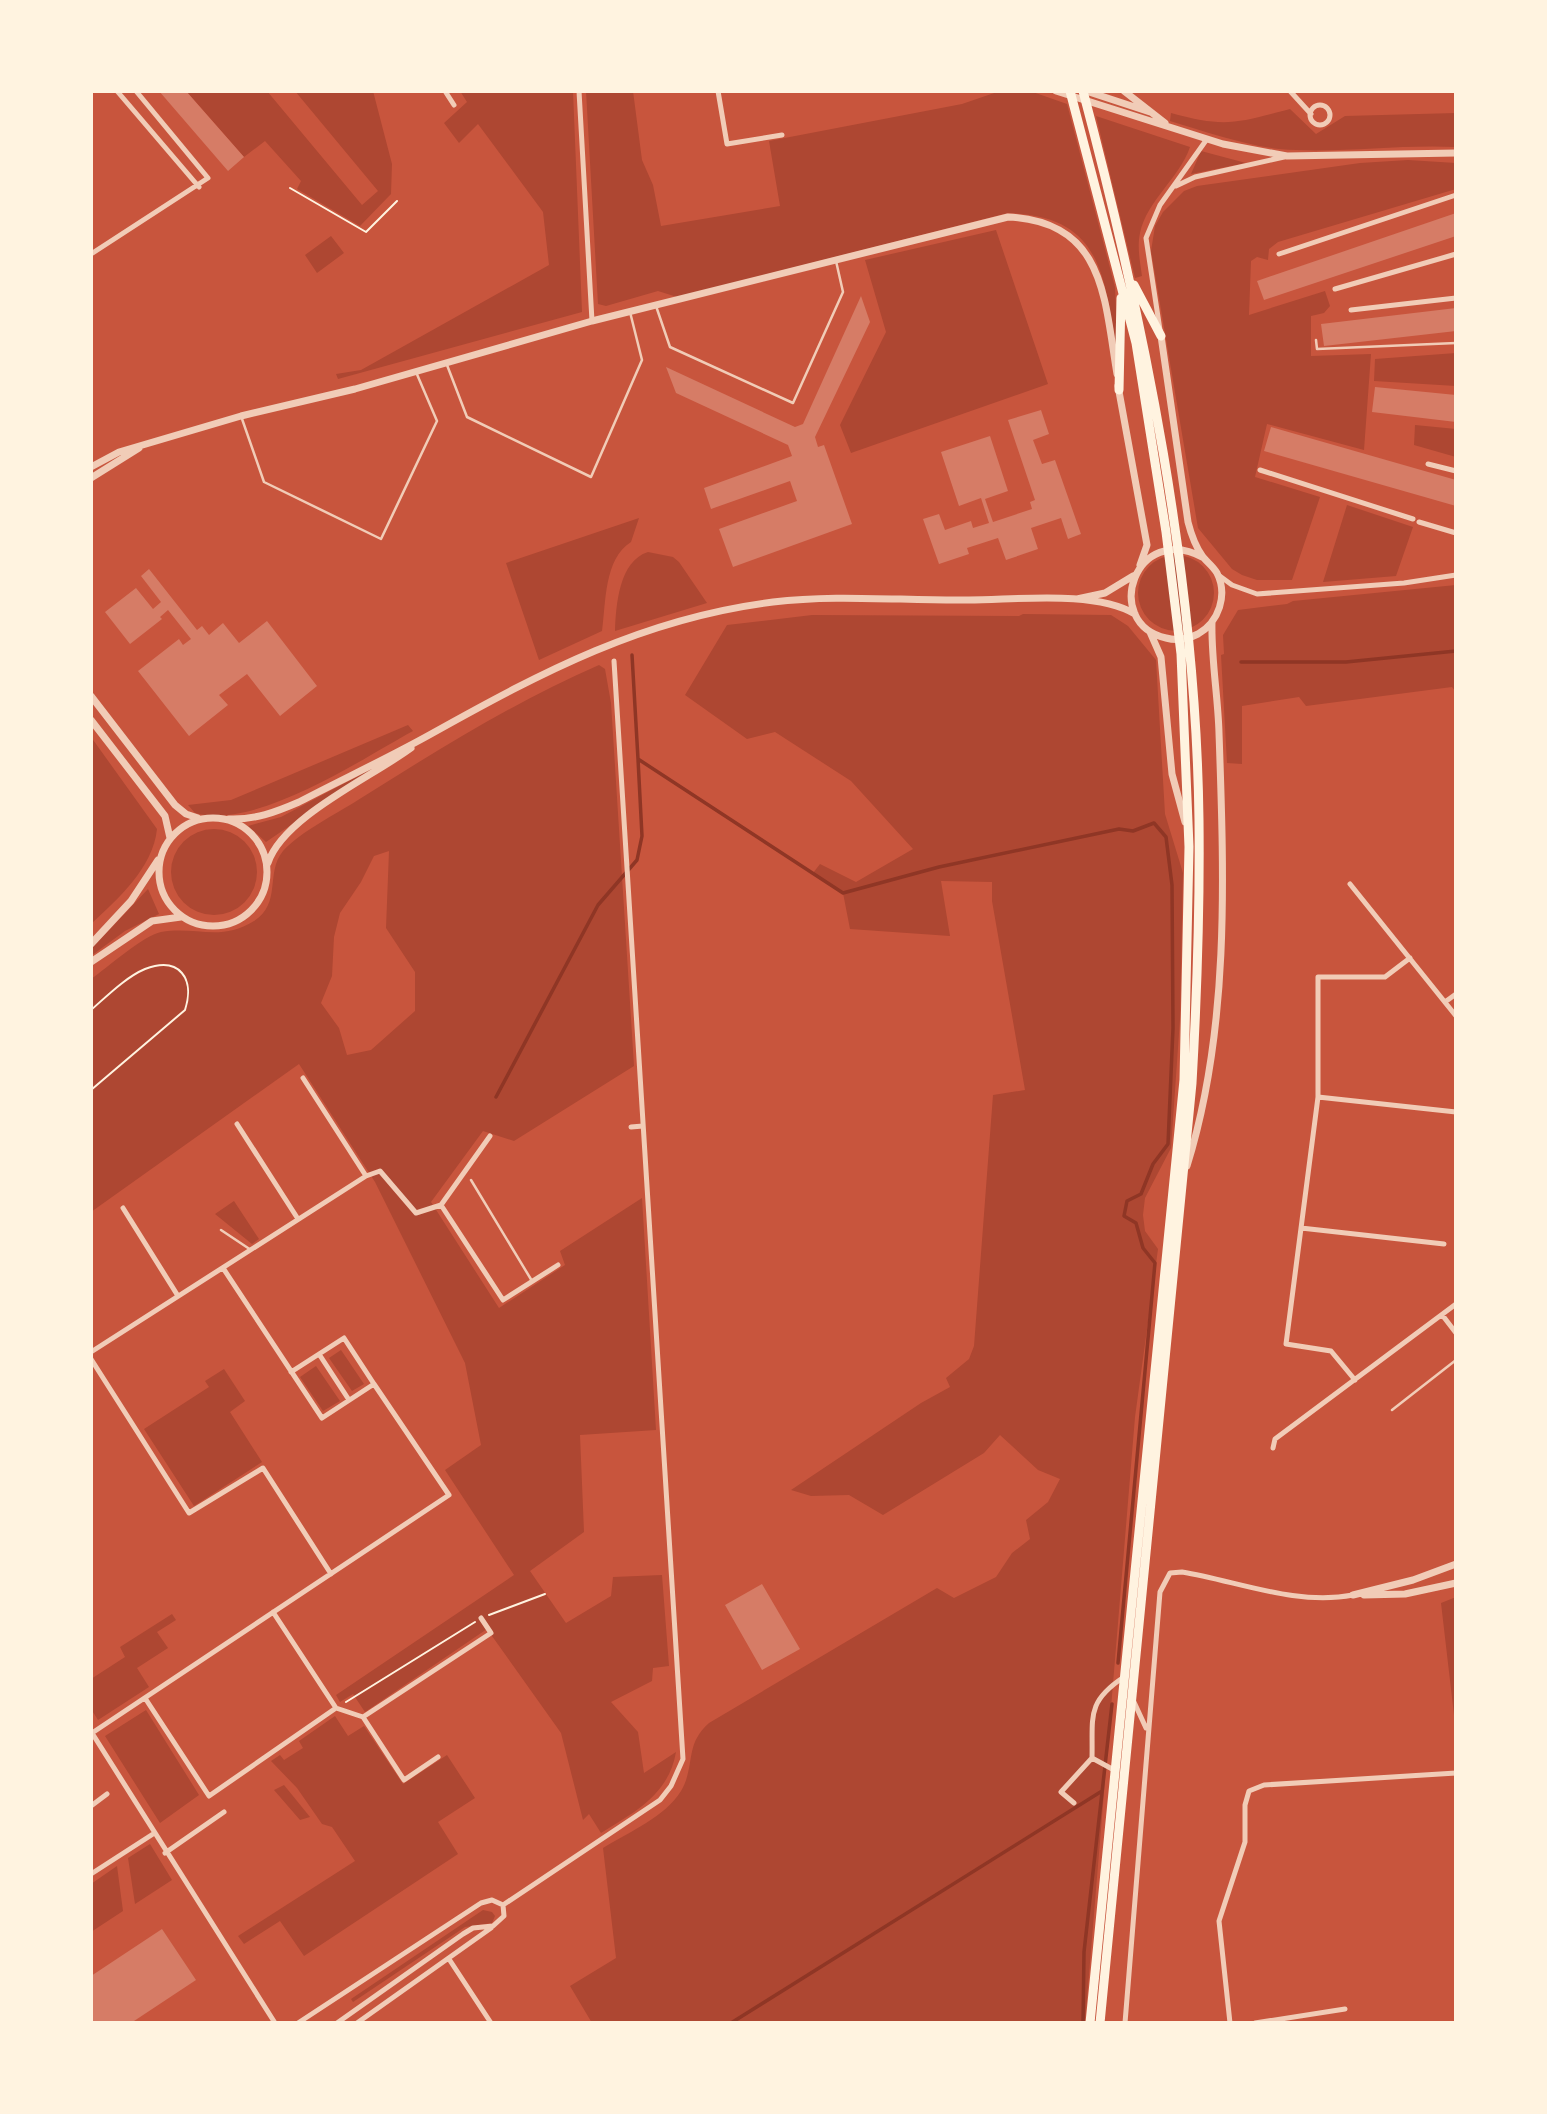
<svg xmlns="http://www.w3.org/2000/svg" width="1547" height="2114" viewBox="0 0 1547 2114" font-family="'Noto Sans',sans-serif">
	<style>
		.green { fill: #ae4732; fill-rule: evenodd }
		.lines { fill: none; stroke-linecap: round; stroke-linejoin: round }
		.stream { stroke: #8f3625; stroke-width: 3.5 }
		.building { fill: #d67c66 }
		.path { stroke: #fff3e0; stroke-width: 2 }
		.service { stroke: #f1ccb7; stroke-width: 2.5 }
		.minor { stroke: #f1ccb7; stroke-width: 5 }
		.tertiary { stroke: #f1ccb7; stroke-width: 7 }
		.primary { stroke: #fff3e0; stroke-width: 9 }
	</style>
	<rect width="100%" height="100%" fill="#c8553d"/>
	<!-- green -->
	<path class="green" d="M186 91H267L362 205 378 191 295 91H373L392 164 391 194 360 226 297 189 301 181 265 141 244 157Z
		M460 91H573L582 312 338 379 336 374 361 370 549 265 543 212 478 124 459 143 444 123 467 102Z
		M586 91H633L642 160 653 185 661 226 780 206 769 141 962 104 1000 91H1030L1067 104 1115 287 1118 354C1103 277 1104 216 1008 213L677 297 658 291 606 306 598 304Z
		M1290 109 1316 134 1345 116 1456 113V147C1397 144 1338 154 1279 149 1243 145 1204 131 1170 121L1171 113C1225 128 1237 123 1290 109Z
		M1096 116 1190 147C1179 179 1147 200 1140 233 1137 247 1140 262 1142 276L1135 278Z
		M1201 151 1246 163 1191 174Z
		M1408 160 1456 163V189L1278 242 1269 249 1268 260 1257 257 1251 261 1249 315 1325 291 1330 306 1324 313 1311 316V356L1371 354 1364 450 1267 424 1255 477 1320 497 1292 580H1257L1242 575 1232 569 1198 528 1151 251 1155 226 1163 212 1184 191 1197 186 1360 163Z
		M996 230 1048 384 851 453 840 425 886 332 865 260Z
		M331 236 344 253 317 273 305 255Z
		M1456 353V386L1374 381 1375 359Z
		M1415 425 1456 429V457L1414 445Z
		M1347 505 1413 527 1396 576 1323 582Z
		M639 518 631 542C604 559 606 602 602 631L539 660 506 563Z
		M648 552 673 557 679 562 707 603 615 631C616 605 619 561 648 552Z
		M1138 593a38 38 0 1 1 76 0a38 38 0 1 1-76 0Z
		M1456 585V692L1452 687 1306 706 1299 697 1242 706V764L1227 763 1221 655 1224 654 1223 635 1238 610 1287 604 1293 601Z
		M1023 614 1111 615 1128 626 1156 660 1165 814 1183 873 1180 1019 1171 1148 1145 1198 1143 1215 1145 1231 1158 1249 1135 1417 1085 2023H592L570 1986 616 1958 603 1848C629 1832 665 1817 681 1791 696 1765 684 1745 709 1723L937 1588 954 1598 996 1577 1012 1553 1030 1539 1026 1520 1048 1502 1060 1479 1038 1470 1000 1435 984 1453 883 1515 849 1495 811 1496 791 1490 921 1403 950 1387 946 1378 969 1359 974 1346 993 1095 1025 1090 992 901V882L941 881 950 936 850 929 843 893 813 873 820 864 856 882 913 849 851 781 775 732 747 739 685 695 727 625 812 615 1019 616Z
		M599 665 605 669 611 703 634 1066 514 1141 483 1131 431 1202 499 1308 565 1265 560 1251 642 1198 656 1430 580 1435 584 1532 530 1571 566 1623 611 1596 613 1577 662 1575 669 1666 653 1668 652 1681 611 1702 638 1732 644 1773 676 1752C669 1794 635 1812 601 1833L589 1814 583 1820 561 1733 487 1629 365 1712 353 1694 340 1702 336 1695 514 1575 445 1470 481 1445 465 1363 375 1182 299 1064 91 1212V979C107 968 144 935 161 932 196 926 221 942 254 921 282 903 265 873 283 851 300 832 336 814 358 800 436 751 514 702 599 665ZM389 851 386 928 415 972V1011L371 1050 347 1055 339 1028 321 1003 332 976 334 937 340 913 361 882 374 856Z
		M408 725 413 731C360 760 256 830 195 813L188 805 231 800Z
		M91 737 157 829C153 868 118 899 91 924Z
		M377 766 266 842 248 826 281 817Z
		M171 872a43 43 0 1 1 86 0a43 43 0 1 1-86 0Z
		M148 889 159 914 125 931 91 956V949Z
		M234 1201 259 1239 252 1244 215 1214Z
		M341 1350 364 1384 352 1391 329 1358Z
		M316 1366 340 1401 323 1411 300 1377Z
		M224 1369 245 1401 230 1412 262 1462 194 1506 144 1429 209 1387 205 1381Z
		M1456 1597V1732L1441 1603Z
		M172 1614 176 1620 157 1632 168 1648 137 1668 149 1687 98 1720 91 1709V1679L125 1657 120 1647Z
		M146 1710 199 1795 160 1823 105 1736Z
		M335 1716 348 1736 364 1726 403 1784 447 1755 475 1798 438 1822 458 1854 304 1956 280 1921 244 1944 238 1936 355 1861 332 1827 322 1824 297 1788 271 1761 280 1755 284 1760 303 1748 299 1741Z
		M284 1785 310 1817 300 1820 274 1790Z
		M150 1844 172 1880 135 1904 128 1858Z
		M117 1866 123 1911 91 1932V1884Z
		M483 1910 492 1912 495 1916 492 1923 465 1927 353 2002 351 1999Z"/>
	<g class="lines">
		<!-- stream -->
		<path class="stream" d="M632 655 638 759
			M1241 662H1346L1456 651
			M496 1097 598 905 637 860 642 836 638 759 843 893 939 867 1119 829 1133 831 1154 823 1166 837 1172 885 1173 1028 1168 1144 1153 1164 1141 1194 1127 1201 1124 1216 1136 1223 1143 1248 1155 1263 1118 1663
			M731 2023 1102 1791
			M1083 2023 1084 1952 1112 1704"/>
	</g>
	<!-- building -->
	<path class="building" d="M159 91H186L244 157 228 171Z
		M1456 213V236L1264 300 1257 281Z
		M861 296 870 322 815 437 818 447 824 445 852 524 733 567 719 529 797 501 790 481 711 509 704 488 792 456 788 445 676 393 666 367 795 427 803 424Z
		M1456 308V331L1324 346 1321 324Z
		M1375 387 1456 395V422L1372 412Z
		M1041 410 1049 434 1033 440 1042 464 1055 460 1081 534 1068 539 1061 518 1031 528 1038 549 1006 560 998 538 967 548 969 554 939 564 923 519 939 514 945 530 971 521 973 528 989 523 981 498 959 506 941 452 990 436 1008 491 985 499 993 522 1032 509 1030 502 1035 500 1008 420Z
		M1271 427 1456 480V506L1264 451Z
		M149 569 197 630 202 626 209 635 223 623 239 643 267 621 317 686 280 716 247 674 219 695 228 705 189 736 138 671 179 639 183 645 191 639 168 610 160 617 162 619 130 644 105 612 136 588 153 609 161 602 141 576Z
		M762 1584 800 1649 762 1670 725 1605Z
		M162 1929 196 1980 131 2023H91V1976Z"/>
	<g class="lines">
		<!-- path -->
		<path class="path" d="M290 188 366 232 397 201
			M91 1010C107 996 126 977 145 969 180 956 195 979 185 1010L91 1090
			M489 1615 545 1594
			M346 1702 475 1622"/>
		<!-- service -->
		<path class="service" d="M656 306 670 347 793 403 843 292 836 261
			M1316 340 1317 349 1456 343
			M447 365 467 417 591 477 642 360 630 312
			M241 416 264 482 381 539 437 421 416 372
			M471 1180 532 1281
			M221 1230 251 1250
			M1392 1410 1456 1360"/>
		<!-- minor -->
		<path class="minor" d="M117 91 199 187
			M445 91 454 105
			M579 91 592 321
			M718 91 727 144 782 135
			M1290 91 1311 114
			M1310 115a10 10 0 1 1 20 0a10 10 0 1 1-20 0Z
			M1176 186 1195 177 1284 157
			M91 254 208 178 136 91
			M1279 254 1456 195
			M1335 289 1456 254
			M1351 310 1456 298
			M1160 330 1146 238 1160 205 1207 139
			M1428 464 1456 471
			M1260 470 1413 519
			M1419 522 1456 533
			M1217 574 1232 585 1257 594 1404 583 1456 575
			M1350 884 1456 1016
			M1445 1002 1456 994
			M1318 1097 1456 1112
			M237 1124 298 1219
			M631 1127 643 1126
			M366 1176 380 1171 416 1213 441 1205 490 1136
			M441 1205 503 1300 558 1265
			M123 1208 178 1296
			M1301 1228 1444 1244
			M1443 1316 1456 1333
			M91 1352 366 1176 303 1078
			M319 1354 349 1400
			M91 1359 189 1513 263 1468 331 1574
			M291 1372 344 1338 374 1384
			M1355 1380 1331 1351 1286 1344 1318 1097V977H1385L1410 958
			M1273 1448 1275 1439 1456 1304
			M273 1612 336 1708
			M145 1698 209 1796 336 1708 363 1717 491 1633 481 1618
			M1134 1702 1146 1728
			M363 1717 404 1780 438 1757
			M92 1733 449 1495 374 1384 322 1418 223 1268
			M92 1733 275 2023
			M1114 1770 1092 1758C1093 1717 1086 1702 1124 1677
			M1074 1803 1061 1792 1092 1758
			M91 1806 107 1794
			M165 1853 224 1812
			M91 1874 153 1834
			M503 1905 660 1800 671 1786 683 1759 614 661
			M449 1959 491 2023
			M298 2023 481 1903 492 1900 503 1905
			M337 2023 463 1934 473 1928 493 1926 504 1916 503 1905
			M357 2023 491 1928
			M1125 2023 1160 1592 1170 1573 1182 1572C1237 1581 1296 1606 1353 1595
			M1230 2023 1219 1921 1245 1842V1805L1249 1791 1264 1785 1456 1773
			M1255 2023 1345 2009"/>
		<!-- tertiary -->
		<path class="tertiary" d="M1056 91 1223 144 1287 156 1456 153
			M1086 91 1150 112
			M1124 91 1165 123
			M1161 336 1188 522C1191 534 1195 546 1203 557 1207 562 1213 566 1217 573 1228 595 1219 622 1198 634 1188 639 1177 641 1166 638 1101 623 1135 520 1204 558
			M1118 386 1147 545 1140 565
			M91 467 119 452 241 416 355 389 592 321 1008 217C1105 222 1104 297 1117 374
			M91 478 139 448
			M1077 599 1105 593 1133 576
			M1150 632 1161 657 1172 774 1185 822
			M91 696 175 805 186 814 198 818
			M91 720 165 816 170 838
			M159 872a54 54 0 1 1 108 0a54 54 0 1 1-108 0Z
			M229 819C255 820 276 812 299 802 343 779 388 758 431 734 542 672 644 618 773 602 837 594 904 601 969 600 1016 600 1094 590 1135 614
			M268 863C283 817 372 777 411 748
			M91 944 131 901 158 860
			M91 962 152 921 181 917
			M1187 1166C1230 1028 1224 876 1219 733 1218 696 1211 659 1212 622
			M1353 1595 1413 1580 1456 1564
			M1364 1595 1405 1594 1456 1583"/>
		<!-- primary -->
		<path class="primary" d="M1070 91 1136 343 1166 532 1181 654 1189 847 1184 1080 1090 2023
			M1083 91C1145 324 1196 578 1199 820 1200 908 1197 995 1192 1083L1100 2023
			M1134 285 1161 336
			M1119 390 1121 298"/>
	</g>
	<!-- border -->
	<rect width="1547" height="2114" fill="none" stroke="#fff3e0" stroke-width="186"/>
</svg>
